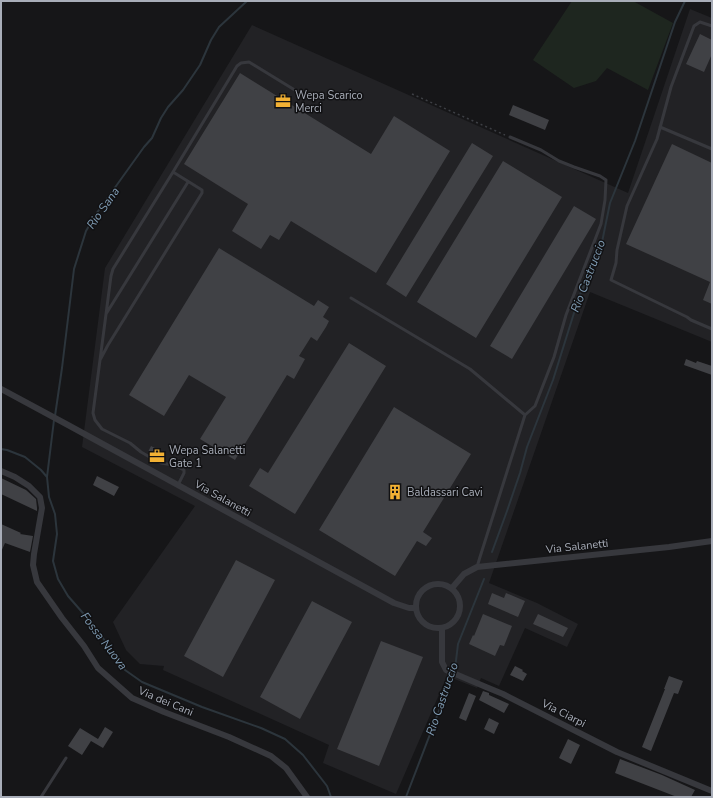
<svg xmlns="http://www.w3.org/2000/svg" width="713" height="798" viewBox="0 0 713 798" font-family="'Nunito Sans',sans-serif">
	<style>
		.built { fill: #222225 }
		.green { fill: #1e261f }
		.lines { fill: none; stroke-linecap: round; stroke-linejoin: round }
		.stream { stroke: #2c353c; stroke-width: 2 }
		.building { fill: #404145 }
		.path { stroke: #3d3f44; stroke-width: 1.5; stroke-dasharray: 2 3; stroke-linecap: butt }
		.service { stroke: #37383d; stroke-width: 3 }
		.minor { stroke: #37383d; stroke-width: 6 }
		.labels { text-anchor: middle; stroke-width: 3; stroke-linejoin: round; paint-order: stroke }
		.poi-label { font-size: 11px; fill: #a8adb8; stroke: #111113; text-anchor: start }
		.street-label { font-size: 11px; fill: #a8adb8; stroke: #111113 }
		.water-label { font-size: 12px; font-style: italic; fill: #7f9bb3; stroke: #111113 }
	</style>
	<rect width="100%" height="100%" fill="#161618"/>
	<!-- built -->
	<path class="built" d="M690 9 712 18V342L590 292 489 583 537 603 578 624 567 647 525 628 499 686 481 678 477 688 447 676 396 794 323 763 329 745 163 670 164 666 140 664 126 650 113 622 195 506 82 447 105 268 252 25 628 193Z"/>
	<!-- green -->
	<path class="green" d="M572 1H633L673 23 648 90 607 68 596 81 574 88 533 60Z"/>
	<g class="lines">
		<!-- stream -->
		<path class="stream" d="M55 416 62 368 74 269 86 231 96 214 144 147 152 138 161 118 168 107 183 90 200 65 211 40 219 27 247 1
			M1 449 7 450 25 457 41 470 47 477 49 497 55 514 57 534 53 561 58 579 68 596 96 628 125 670 142 682 202 707 261 728 285 739 303 755 327 786 331 797
			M47 477 54 420
			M492 552 507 511 520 473 527 447 553 380 579 297 601 247 610 203 635 141 675 22 685 1
			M406 797 455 669 458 644 484 579"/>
	</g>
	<!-- building -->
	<path class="building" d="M700 34 712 40V54L704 72 686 64Z
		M240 73 371 154 394 116 450 151 376 273 291 221 279 240 270 235 261 249 232 231 248 204 184 164Z
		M513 105 549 120 545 130 509 115Z
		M472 143 493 156 406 297 386 284Z
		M672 144 712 163V304L703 300 710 282 626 244Z
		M503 161 562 197 476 338 417 302Z
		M574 206 596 219 512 359 490 346Z
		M219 248 314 306 318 300 329 307 323 317 329 321 326 327 317 341 311 337 299 356 305 359 294 379 287 375 235 460 200 439 226 397 189 375 164 416 129 395Z
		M349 343 386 366 295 514 249 486 260 468 268 473Z
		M686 359 696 363 697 361 712 366V375L684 365Z
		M394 407 471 454 423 532 432 538 426 546 417 541 395 576 319 530Z
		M151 446 161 451 158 457 148 452Z
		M97 476 119 487 114 496 93 485Z
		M1 478 26 490 36 499 37 508V511L1 494Z
		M1 524 21 533 20 534 33 536 30 552 5 543 1 552Z
		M236 560 275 580 223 677 184 656Z
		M492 593 504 598 506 593 525 601 518 617 488 604Z
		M312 601 352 622 300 719 260 697Z
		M483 614 512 626 504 646 500 645 495 656 469 644 473 635 474 636Z
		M538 614 568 628 563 637 533 624Z
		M381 641 423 657 379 766 337 749Z
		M515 666 523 670 522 671 527 674 523 681 510 675Z
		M669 676 683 681 678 694 674 693 651 751 642 747 665 689H664Z
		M483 691 489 693V695L509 704 504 713 479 700Z
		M469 693 476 696 466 721 459 718Z
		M489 718 499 723 494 734 484 729Z
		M105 727 113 732 103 748 91 741 82 755 68 746 80 728 98 739Z
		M568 739 580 745 571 764 559 758Z
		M620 759 662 775 695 790 691 797H677L615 773Z"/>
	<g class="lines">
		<!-- path -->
		<path class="path" d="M412 94 505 135"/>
		<!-- service -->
		<path class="service" d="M712 26 700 22 694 26 671 87 657 139 627 206 617 250 616 263 611 280 687 317 691 320 712 329
			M660 127 712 149
			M510 137 541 150 559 161 574 167 600 176 606 180 605 200 601 224 566 315 554 357 535 406 525 415
			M173 172 237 66 241 63 249 62 298 92
			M351 298 470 369 525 415 480 557 477 567
			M106 314 188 182
			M100 360 111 276 113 269 173 172 202 190V193L108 345 100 360 93 413 95 420 102 429 130 443 141 452 153 459 161 463 173 465 184 470V473L178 485
			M41 797 66 758"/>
		<!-- minor -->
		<path class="minor" d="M1 389 68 425 394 603 409 608H416
			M1 471 15 477 29 486 40 497 42 508 34 554 33 565 37 582 62 618 84 646 98 668 132 698 164 712 229 737 271 756 286 768 307 797
			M416 606a22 22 0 1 1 44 0a22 22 0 1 1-44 0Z
			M452 588 464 574 477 567 669 547 712 541
			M442 628V662L446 670 486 687 503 694 617 752 712 791"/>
	</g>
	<!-- icons -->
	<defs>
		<g id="office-bare" transform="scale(1.2)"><path d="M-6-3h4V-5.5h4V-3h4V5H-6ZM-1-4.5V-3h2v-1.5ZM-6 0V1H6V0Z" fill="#f2b134" stroke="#111113" stroke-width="2.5" paint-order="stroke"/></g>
		<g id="building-bare" transform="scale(1.2)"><path d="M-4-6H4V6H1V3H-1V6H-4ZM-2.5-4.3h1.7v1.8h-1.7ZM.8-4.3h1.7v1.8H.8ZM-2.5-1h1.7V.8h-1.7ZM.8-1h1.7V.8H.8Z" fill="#f2b134" stroke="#111113" stroke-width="2.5" paint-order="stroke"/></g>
	</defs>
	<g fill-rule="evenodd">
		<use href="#office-bare" x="283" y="101"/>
		<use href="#office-bare" x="157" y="456"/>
		<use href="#building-bare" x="395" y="492"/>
	</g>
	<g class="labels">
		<!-- poi labels -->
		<g class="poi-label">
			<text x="295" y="99">Wepa Scarico<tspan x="295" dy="13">Merci</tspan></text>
			<text x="169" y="454">Wepa Salanetti<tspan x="169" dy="13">Gate 1</tspan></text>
			<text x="407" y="496">Baldassari Cavi</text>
		</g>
		<!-- street labels -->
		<g class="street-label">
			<text transform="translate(223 498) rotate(29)" y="4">Via Salanetti</text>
			<text transform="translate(577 546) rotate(-6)" y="4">Via Salanetti</text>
			<text transform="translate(166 701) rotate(23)" y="4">Via dei Cani</text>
			<text transform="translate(564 713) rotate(27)" y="4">Via Ciarpi</text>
		</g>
		<!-- water labels -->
		<g class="water-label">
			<text transform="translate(103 208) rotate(-55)" y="4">Rio Sana</text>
			<text transform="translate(588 276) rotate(-69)" y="4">Rio Castruccio</text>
			<text transform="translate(104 641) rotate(53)" y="4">Fossa Nuova</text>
			<text transform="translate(442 699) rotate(-71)" y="4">Rio Castruccio</text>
		</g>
	</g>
	<!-- border -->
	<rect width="713" height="798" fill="none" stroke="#a8adb8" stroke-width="4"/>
</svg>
